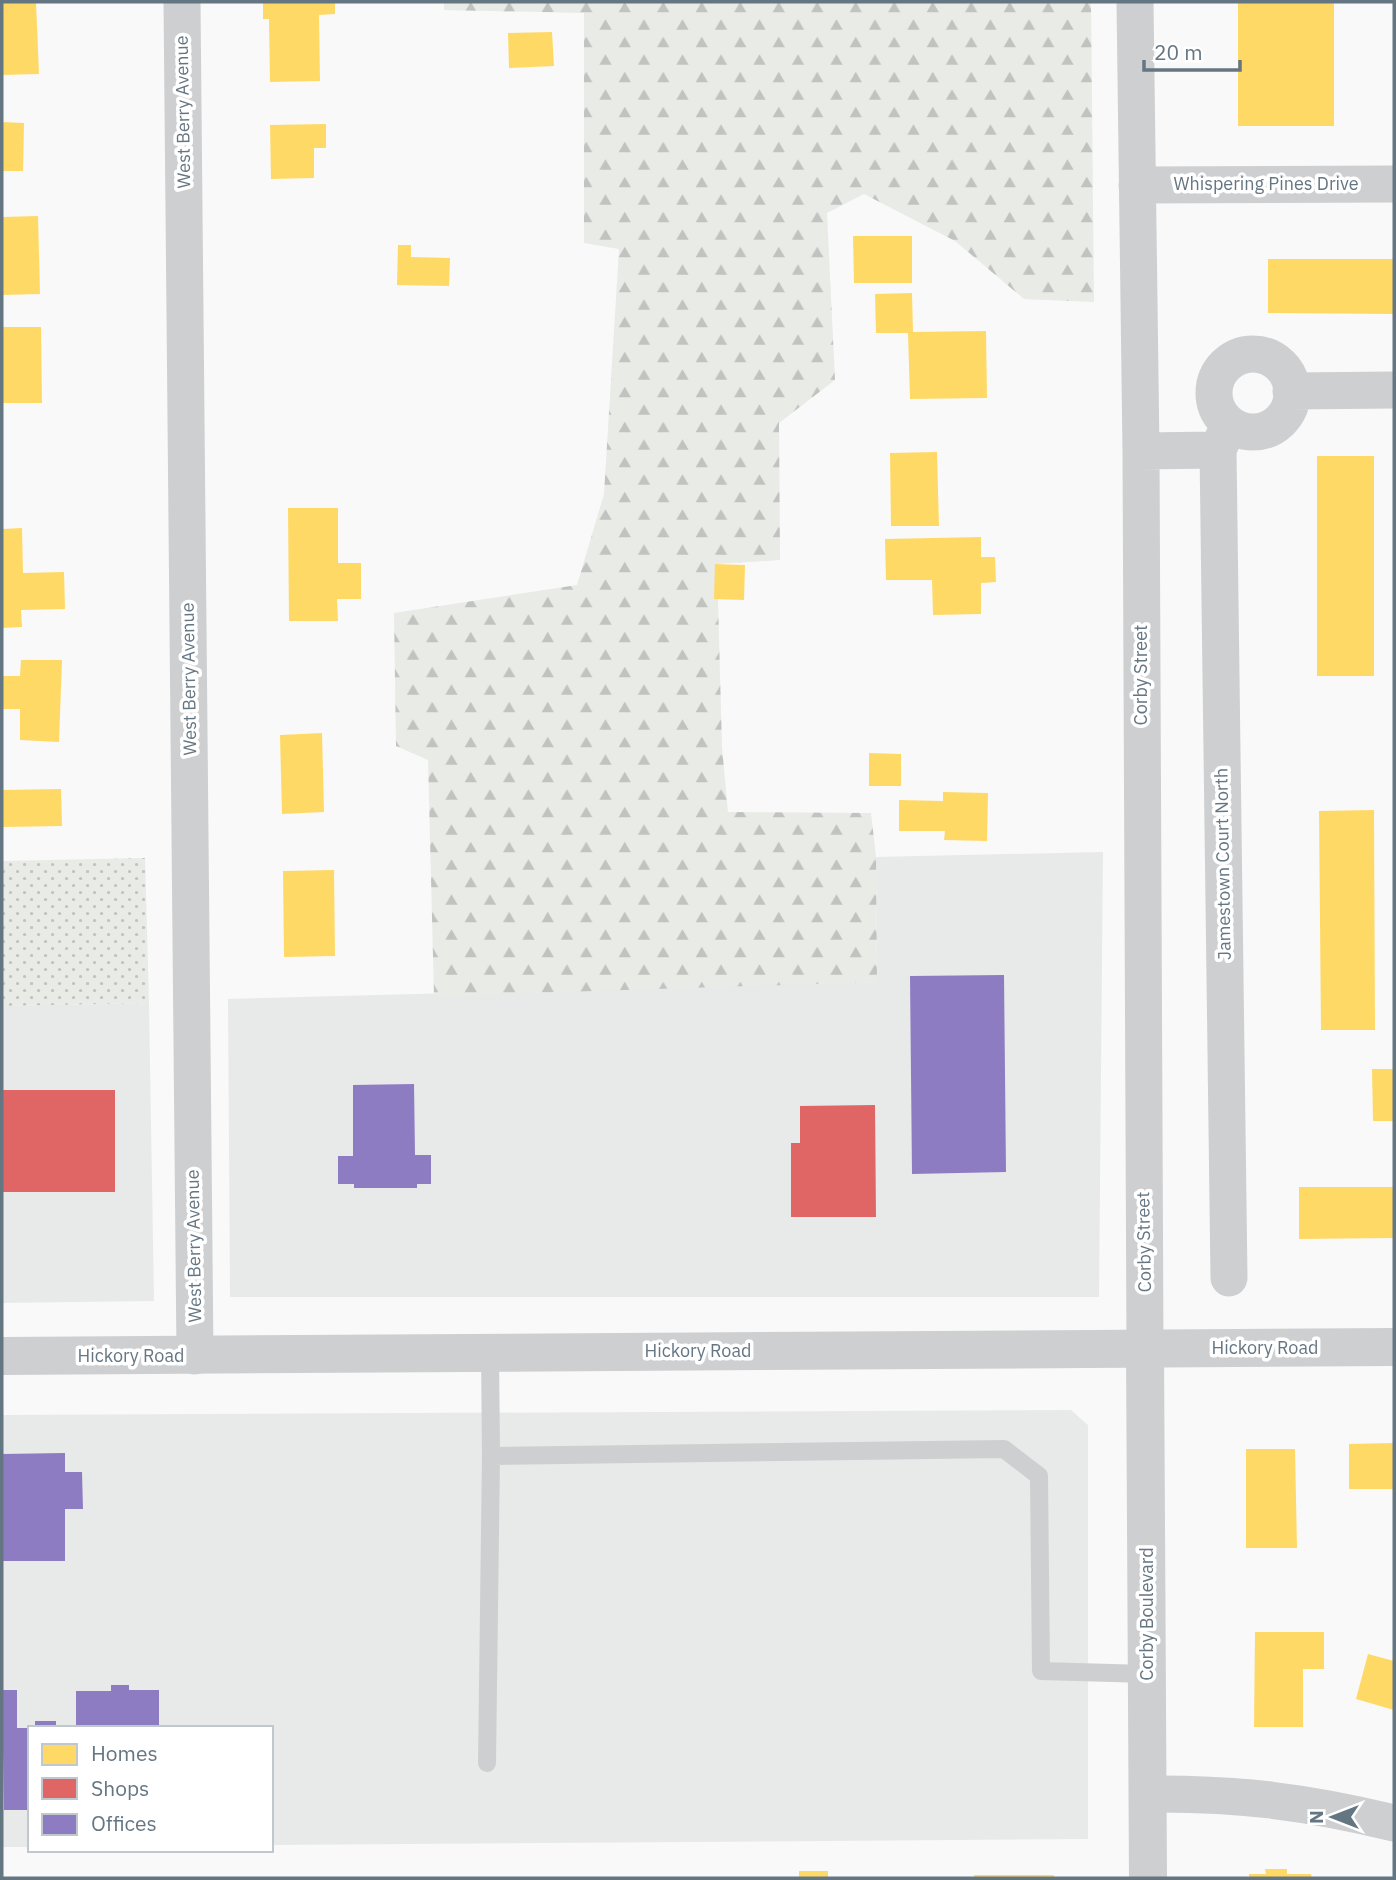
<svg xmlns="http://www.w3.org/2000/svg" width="1396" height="1880" viewBox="0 0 1396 1880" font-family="'IBM Plex Sans',sans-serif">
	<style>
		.built { fill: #e8e9e9 }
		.grass { fill: url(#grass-dots) }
		.forest { fill: url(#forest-firs) }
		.homes { fill: #ffd966 }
		.shops { fill: #e06666 }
		.offices { fill: #8e7cc3 }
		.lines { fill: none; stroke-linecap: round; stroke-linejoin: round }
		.service { stroke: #cecfd0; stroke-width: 18 }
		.minor { stroke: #cecfd0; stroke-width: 37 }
		.tertiary { stroke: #cecfd0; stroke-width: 38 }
		.labels { text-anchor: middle; stroke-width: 7; stroke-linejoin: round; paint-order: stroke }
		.street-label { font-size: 18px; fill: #657683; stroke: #fff }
	</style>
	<defs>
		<pattern id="grass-dots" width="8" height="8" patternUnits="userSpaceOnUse" patternTransform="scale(1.75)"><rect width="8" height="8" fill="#e8ebe6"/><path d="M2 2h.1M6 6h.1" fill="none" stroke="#c0c3c0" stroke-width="1.8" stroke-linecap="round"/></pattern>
		<pattern id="forest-firs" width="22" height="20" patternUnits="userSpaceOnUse" patternTransform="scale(1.75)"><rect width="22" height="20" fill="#e8ebe6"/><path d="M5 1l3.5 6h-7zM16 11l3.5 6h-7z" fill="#c0c3c0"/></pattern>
	</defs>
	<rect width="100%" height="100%" fill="#f9f9f9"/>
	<!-- built -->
	<path class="built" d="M1103 852 1099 1297H230L228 999 877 982 876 857Z
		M149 1003 154 1301 2 1303V1006Z
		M1071 1410 1088 1425V1839L271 1845V1728H30V1847H2V1415Z"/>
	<!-- grass -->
	<path class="grass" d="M145 858 149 1003 2 1006V861Z"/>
	<!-- forest -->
	<path class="forest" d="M444 2H1091L1094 302 1024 299 955 241 864 194 827 213 835 380 779 423 780 560 717 564 722 747 728 812 871 813 876 857 877 982 434 996 428 760 396 746 394 613 577 585 604 494 619 249 584 243V13L444 10Z"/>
	<!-- homes -->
	<path class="homes" d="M2 2H36L39 74 2 75Z
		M263 2H335V14L319 15 320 81 270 82 269 19H263Z
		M1238 2H1334V126H1238Z
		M552 32 554 66 509 68 508 33Z
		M2 122 24 123 23 171H2Z
		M326 124V148H314V178L271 179 270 125Z
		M38 216 40 294 2 295V217Z
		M853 236H912V283H854Z
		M398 245H411V257L450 258 449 286 397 285Z
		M1268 259H1394V314L1268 313Z
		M912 293 913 332 986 331 987 398 910 399 908 333H876L875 294Z
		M2 327H41L42 403H2Z
		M937 452 939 526H891L890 453Z
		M1317 456H1374V676H1317Z
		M288 508H338V563H361V599H337L338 621H289Z
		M22 528 23 573 64 572 65 609 21 610 22 627 2 628V529Z
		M981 537V557H995L996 582 981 583V614L933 615 932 580H886L885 539Z
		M715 564 745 565 744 600 714 599Z
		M21 660H62L59 742 20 740V709H2V676H20Z
		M322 733 324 812 282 814 280 735Z
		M869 753 901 754V786H869Z
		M61 789 62 826 2 827V790Z
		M943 792 988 793 987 841 944 840 945 831H899V800L943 801Z
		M1374 810 1375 1030H1321L1319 811Z
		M334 870 335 956 284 957 283 871Z
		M1372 1069H1394V1121H1373Z
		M1299 1187H1394V1238L1299 1239Z
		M1394 1443V1489H1349V1444Z
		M1246 1449H1295L1297 1548H1246Z
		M1255 1632H1324V1669H1303V1727H1254Z
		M1368 1654 1394 1661V1710L1356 1699Z
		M1265 1869H1287V1874H1311L1312 1878H1249V1874H1266Z
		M799 1871H828V1878H799Z
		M974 1875H1054V1878H974Z"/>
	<!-- shops -->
	<path class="shops" d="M2 1090H115V1192H2Z
		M875 1105 876 1217H791V1143H800V1106Z"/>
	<!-- offices -->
	<path class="offices" d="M1004 975 1006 1172 912 1174 910 976Z
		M414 1084 415 1155H431V1184H417V1188H354V1184H338V1156H353V1085Z
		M65 1453V1472H82L83 1509H65V1561H2V1454Z
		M111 1685H129V1690H159V1728H76V1691H111Z
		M2 1690H17V1728H30V1810H4Z
		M35 1721H56V1728H35Z"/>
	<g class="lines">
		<!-- service -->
		<path class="service" d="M490 1353 491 1456
			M487 1763 491 1456 1004 1449 1039 1476 1041 1671 1147 1674"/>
		<!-- minor -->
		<path class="minor" d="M182 2 195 1356
			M1135 2 1141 451 1145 1349
			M1137 185 1394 184
			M1214 393a39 39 0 1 1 78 0a39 39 0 1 1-78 0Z
			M1291 391 1394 390
			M1218 450 1229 1278
			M1141 451 1218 450 1227 429
			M1148 1794C1237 1793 1308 1802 1394 1823"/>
		<!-- tertiary -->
		<path class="tertiary" d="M1145 1349 1148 1878
			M2 1356 1394 1347"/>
	</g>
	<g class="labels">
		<!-- street labels -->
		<g class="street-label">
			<text transform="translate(183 112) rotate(-91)" y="6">West Berry Avenue</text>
			<text x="1266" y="190">Whispering Pines Drive</text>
			<text transform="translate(1141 675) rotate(-90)" y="6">Corby Street</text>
			<text transform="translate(189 679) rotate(-91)" y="6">West Berry Avenue</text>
			<text transform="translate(1223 864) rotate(-91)" y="6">Jamestown Court North</text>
			<text transform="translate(1144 1242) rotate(-91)" y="6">Corby Street</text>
			<text transform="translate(194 1246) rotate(-91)" y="6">West Berry Avenue</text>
			<text x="1265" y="1354">Hickory Road</text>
			<text x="698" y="1357">Hickory Road</text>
			<text x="131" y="1362">Hickory Road</text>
			<text transform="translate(1147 1614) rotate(-90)" y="6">Corby Boulevard</text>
		</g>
	</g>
	<!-- border -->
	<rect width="1396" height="1880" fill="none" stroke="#657683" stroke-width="7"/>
	<!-- legend -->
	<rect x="28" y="1726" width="245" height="126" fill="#ffffff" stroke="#c1c8cd" stroke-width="2"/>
	<rect x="42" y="1744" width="35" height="21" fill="#ffd966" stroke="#c1c8cd" stroke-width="2"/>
	<text x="91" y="1761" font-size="21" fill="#657683">Homes</text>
	<rect x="42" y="1778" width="35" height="21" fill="#e06666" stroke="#c1c8cd" stroke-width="2"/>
	<text x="91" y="1796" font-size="21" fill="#657683">Shops</text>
	<rect x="42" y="1814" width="35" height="21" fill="#8e7cc3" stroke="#c1c8cd" stroke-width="2"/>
	<text x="91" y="1831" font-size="21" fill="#657683">Offices</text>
	<!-- north arrow -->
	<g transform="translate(1333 1817) rotate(270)" stroke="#ffffff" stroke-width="5" paint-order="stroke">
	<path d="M0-5L12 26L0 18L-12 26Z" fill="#657683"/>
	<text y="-10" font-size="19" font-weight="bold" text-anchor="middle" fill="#657683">N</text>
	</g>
	<!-- scale -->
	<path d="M1144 60v10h96v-10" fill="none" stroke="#657683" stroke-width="3.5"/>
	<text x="1154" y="60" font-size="21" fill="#657683" stroke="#ffffff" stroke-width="5" paint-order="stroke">20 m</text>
</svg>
